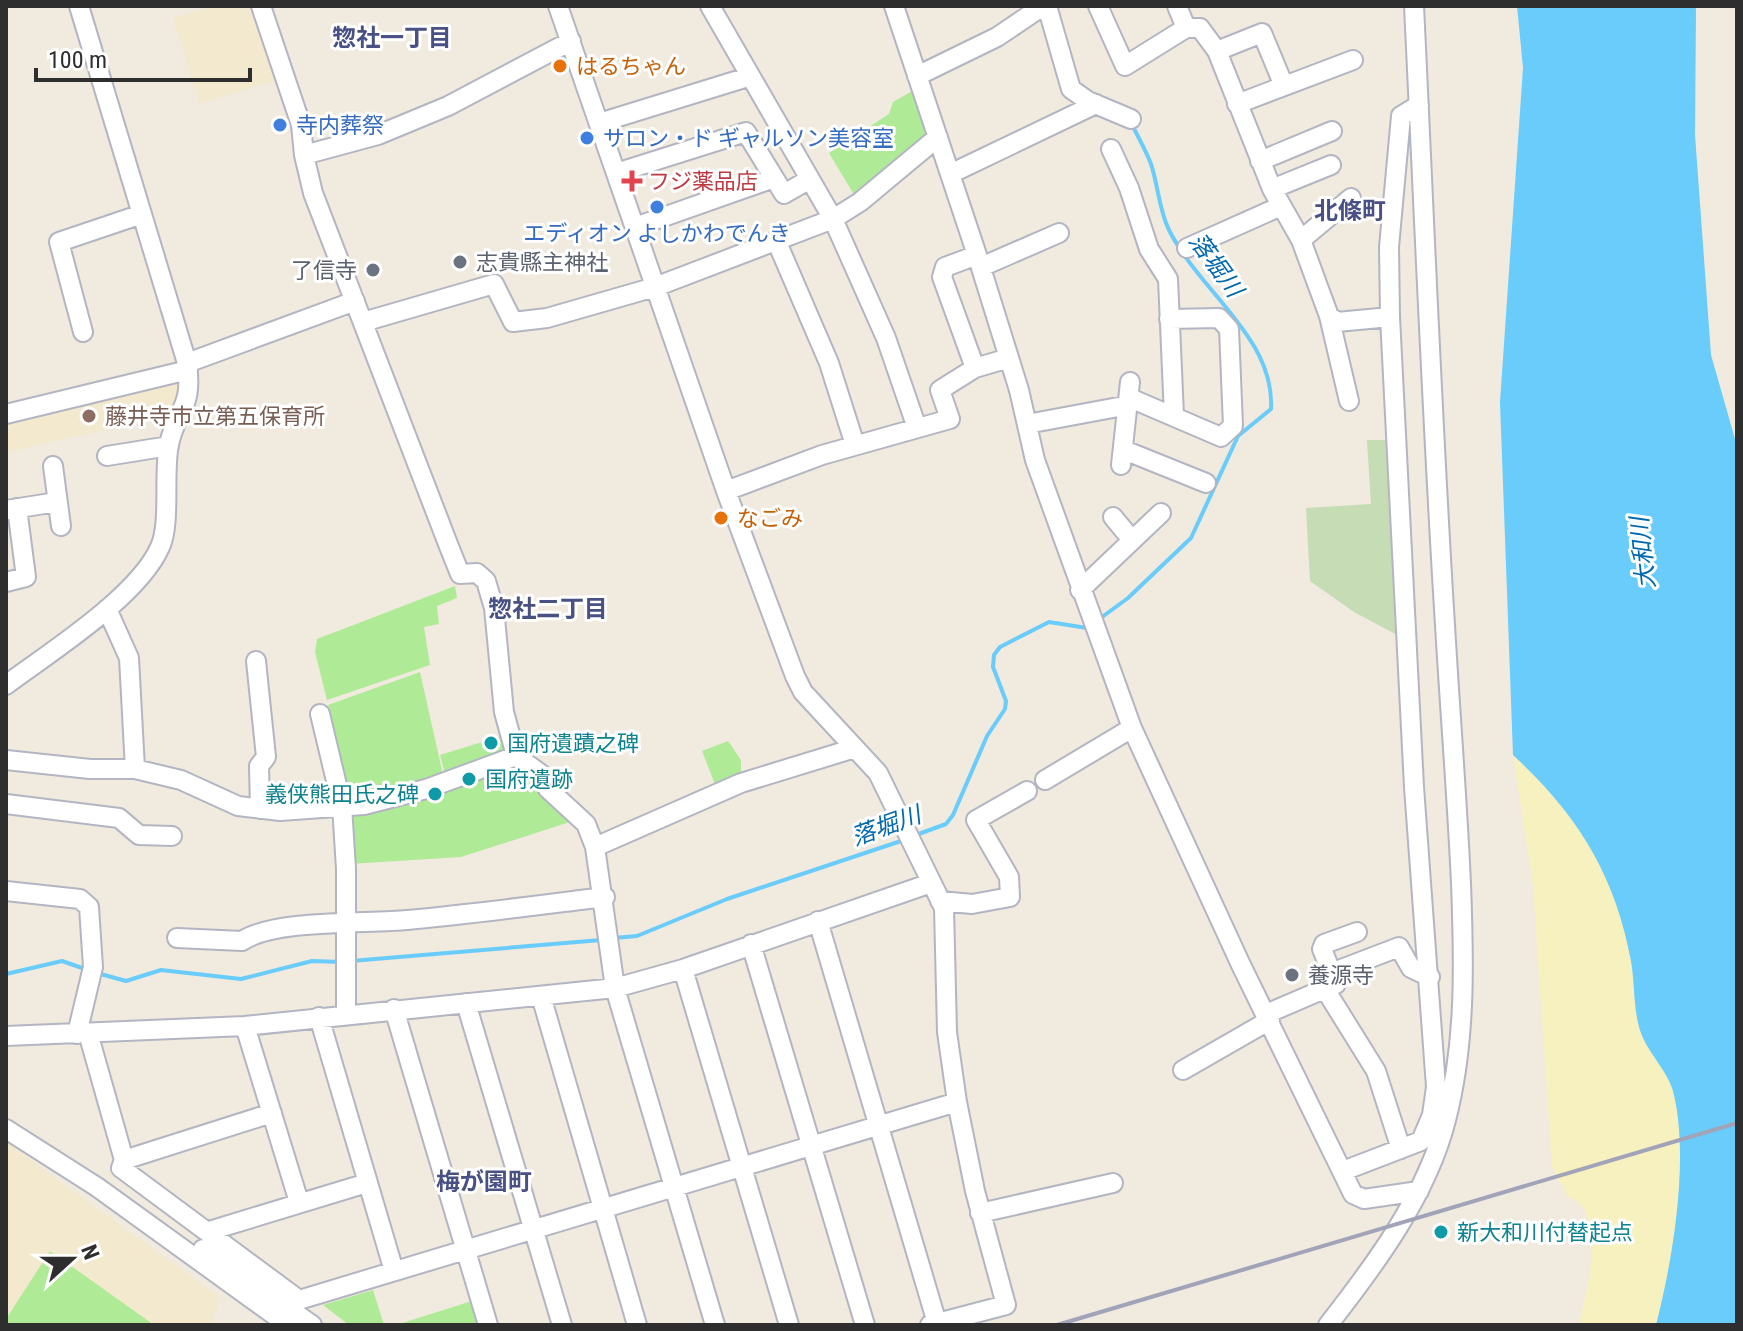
<svg xmlns="http://www.w3.org/2000/svg" width="1743" height="1331" viewBox="0 0 1743 1331" font-family="'Roboto Condensed','Noto Sans JP',sans-serif">
	<style>
		.education { fill: #f3e9ce }
		.green { fill: #afeb97 }
		.sand { fill: #f7f1c0 }
		.cemetery { fill: #c5dcb4 }
		.water { fill: #69ccfb }
		.lines { fill: none; stroke-linecap: round; stroke-linejoin: round }
		.stream { stroke: #69ccfb; stroke-width: 4 }
		.minor-casing { stroke: #b3b5c2; stroke-width: 22 }
		.minor { stroke: #fff; stroke-width: 18 }
		.rail { stroke: #a1a3b9; stroke-width: 4 }
		.food-dot { fill: #e8710a; stroke: #fff; stroke-width: 3 }
		.shop-dot { fill: #3f7fe0; stroke: #fff; stroke-width: 3 }
		.health-dot { fill: #e0444e; stroke: #fff; stroke-width: 3 }
		.worship-dot { fill: #6b7280; stroke: #fff; stroke-width: 3 }
		.education-dot { fill: #8d6e63; stroke: #fff; stroke-width: 3 }
		.culture-dot { fill: #0f9aa8; stroke: #fff; stroke-width: 3 }
		.labels { text-anchor: middle; stroke-width: 6; stroke-linejoin: round; paint-order: stroke }
		.food-label { font-size: 22px; fill: #c56008; stroke: #fff; text-anchor: start }
		.shop-label { font-size: 22px; fill: #366cbe; stroke: #fff; text-anchor: start }
		.health-label { font-size: 22px; fill: #be3a42; stroke: #fff; text-anchor: start }
		.worship-label { font-size: 22px; fill: #5b616d; stroke: #fff; text-anchor: start }
		.education-label { font-size: 22px; fill: #785e54; stroke: #fff; text-anchor: start }
		.culture-label { font-size: 22px; fill: #0d838f; stroke: #fff; text-anchor: start }
		.neighbourhood-label { font-size: 24px; font-weight: bold; fill: #485084; stroke: #fff }
		.water-label { font-size: 24px; font-style: italic; fill: #0069af; stroke: #fff }
	</style>
	<rect width="100%" height="100%" fill="#f0eadf"/>
	<!-- education -->
	<path class="education" d="M213 6H256L279 79 199 104 173 18Z
		M183 378 172 415 6 452V418Z
		M6 1142 221 1298 211 1325H6Z"/>
	<!-- green -->
	<path class="green" d="M914 90 930 135 856 198 829 153 889 114 893 102Z
		M455 586 457 598 437 606 439 624 424 627 430 665 327 700 315 652 317 639Z
		M420 672 443 775 367 799 347 797 328 705Z
		M505 735 511 754 446 778 440 755Z
		M728 741 741 760V779L716 787 702 751Z
		M513 761 576 820 461 857 349 864 345 811Z
		M50 1251 154 1325H6V1319Z
		M373 1290 384 1325H349L323 1305Z
		M475 1300 482 1325H396Z"/>
	<!-- sand -->
	<path class="sand" d="M1513 755C1577 814 1615 874 1631 961 1635 983 1633 1011 1641 1033 1648 1053 1667 1070 1673 1091 1690 1157 1673 1259 1656 1325H1579C1586 1292 1609 1211 1568 1197L1552 1167 1533 885Z"/>
	<!-- cemetery -->
	<path class="cemetery" d="M1367 440H1387L1399 636 1354 612 1310 581 1306 508 1371 504Z"/>
	<!-- water -->
	<path class="water" d="M1517 6H1696L1695 135 1711 355 1737 446V1325H1656C1673 1259 1690 1157 1673 1091 1667 1070 1648 1053 1641 1033 1633 1011 1635 983 1631 961 1615 874 1577 814 1513 755L1500 402 1523 68Z"/>
	<g class="lines">
		<!-- stream -->
		<path class="stream" d="M1098 620 1128 598 1191 538 1238 436 1271 409C1275 338 1200 292 1169 230 1159 210 1158 185 1151 164 1146 151 1139 138 1132 125
			M916 835 946 824 953 815 987 736 1005 709 1006 701 993 667 994 655 1000 647 1049 622 1087 628 1091 625
			M614 938 637 936 727 899 904 840
			M351 961 601 940
			M97 973 126 981 161 970 241 979 312 961 342 962
			M6 974 62 961 88 970"/>
		<!-- minor casing -->
		<g class="minor-casing">
			<path id="minor" d="M261 6 301 125 304 155 313 193 448 544 460 574 477 573 486 581 494 608 504 712 516 756 541 774 548 789 586 824 595 847 615 988 715 1325
				M558 6 726 491 795 676 803 692 878 773 944 908 947 1032 957 1102 975 1191 1006 1305 930 1325
				M710 6 833 219 886 338 917 428
				M894 6 977 255 1019 390 1035 460 1132 728 1241 965 1353 1194 1364 1199 1419 1191
				M1047 6 1071 89 1088 101 1131 119
				M1098 6 1125 66 1186 28
				M1177 6 1186 28H1200L1217 51 1272 189 1301 240 1329 316 1337 322 1390 317
				M1217 51 1262 33 1284 86
				M917 76 997 37 1043 6
				M1237 104 1353 60
				M1419 105 1401 116 1389 247 1390 317 1414 787 1436 1087 1448 1109
				M599 123 748 77
				M1111 149 1129 188 1149 249 1168 279 1174 416
				M304 155 378 135 448 106 571 41
				M1260 161 1332 131
				M616 173 746 132 784 194 810 179
				M950 174 1096 104
				M1272 189 1331 165
				M635 227 774 178
				M776 240 829 363 855 445
				M1301 240 1351 198
				M1187 248 1281 206
				M981 267 1059 233
				M1329 316 1349 401
				M363 322 494 284 513 322 547 318 655 287 833 219 860 202 938 137
				M83 332 59 242 142 214
				M187 363 355 301
				M975 368 942 277 945 267 977 255
				M1130 398 1221 437 1233 426 1229 329 1219 318 1169 319
				M6 414 188 370
				M1027 424 1129 405
				M1124 450 1206 483
				M107 456 169 446
				M1121 465 1130 382
				M53 466 61 526
				M726 491 822 455 950 419 940 390 975 368 1009 358
				M6 510 57 502
				M1113 517 1132 540
				M6 582 26 577 17 508
				M1080 590 1161 513
				M107 609 129 658 135 769
				M256 661 266 757 259 766 260 809
				M6 685C50 652 138 597 160 547 171 524 163 472 169 444 178 406 193 409 187 363L79 6
				M320 714 342 806 346 869V1014
				M6 760 90 769H135L181 780 238 806 280 811 364 805 426 789 516 756
				M1045 780 1132 728
				M6 804 119 818 139 835 172 836
				M595 847 741 783 855 748
				M6 891 80 899 89 907 93 967 77 1034
				M940 901 972 904 1010 897 1009 877 976 820 1027 791
				M818 921 937 1323
				M177 938 242 941C275 919 367 924 407 920 473 914 539 905 605 897
				M751 944 865 1325
				M683 969 789 1325
				M1331 973 1399 947 1411 968 1430 977
				M1325 989 1376 1071 1401 1149
				M541 996 637 1325
				M466 1003 562 1325
				M394 1009 488 1325
				M1266 1014 1336 984 1322 949 1324 944 1357 932
				M319 1017 394 1271
				M245 1026 299 1202
				M88 1033 124 1160 121 1168 299 1300 293 1309
				M6 1036 245 1026 615 988 683 969 931 883
				M1183 1070 1270 1020
				M6 1129 97 1187 288 1325
				M124 1160 272 1113
				M1343 1171 1421 1141 1432 1115 1436 1087
				M980 1213 1113 1183
				M209 1231 367 1183
				M203 1249 312 1325
				M299 1300 957 1102
				M1328 1325C1375 1265 1427 1195 1446 1120 1466 1043 1464 962 1461 883 1457 797 1450 711 1445 625 1432 419 1424 212 1414 6"/>
		</g>
		<!-- minor -->
		<use href="#minor" class="minor"/>
		<!-- rail -->
		<path class="rail" d="M1057 1325 1737 1123"/>
	</g>
	<!-- markers -->
	<g class="food-dot">
		<circle cx="560" cy="66" r="8"/>
		<circle cx="721" cy="518" r="8"/>
	</g>
	<g class="shop-dot">
		<circle cx="280" cy="125" r="8"/>
		<circle cx="587" cy="138" r="8"/>
		<circle cx="657" cy="207" r="8"/>
	</g>
	<path class="health-dot" d="M628 169h8v8h8v8h-8v8h-8v-8h-8v-8h8z"/>
	<g class="worship-dot">
		<circle cx="460" cy="262" r="8"/>
		<circle cx="373" cy="270" r="8"/>
		<circle cx="1292" cy="975" r="8"/>
	</g>
	<circle class="education-dot" cx="89" cy="416" r="8"/>
	<g class="culture-dot">
		<circle cx="491" cy="743" r="8"/>
		<circle cx="469" cy="779" r="8"/>
		<circle cx="435" cy="794" r="8"/>
		<circle cx="1441" cy="1232" r="8"/>
	</g>
	<g class="labels">
		<!-- food labels -->
		<g class="food-label">
			<text x="576" y="74">はるちゃん</text>
			<text x="737" y="526">なごみ</text>
		</g>
		<!-- shop labels -->
		<g class="shop-label">
			<text x="296" y="133">寺内葬祭</text>
			<text x="603" y="146">サロン・ド ギャルソン美容室</text>
			<text x="657" y="241" text-anchor="middle">エディオン よしかわでんき</text>
		</g>
		<!-- health labels -->
		<g class="health-label">
			<text x="648" y="189">フジ薬品店</text>
		</g>
		<!-- worship labels -->
		<g class="worship-label">
			<text x="476" y="270">志貴縣主神社</text>
			<text x="357" y="278" text-anchor="end">了信寺</text>
			<text x="1308" y="983">養源寺</text>
		</g>
		<!-- education labels -->
		<g class="education-label">
			<text x="105" y="424">藤井寺市立第五保育所</text>
		</g>
		<!-- culture labels -->
		<g class="culture-label">
			<text x="507" y="751">国府遺蹟之碑</text>
			<text x="485" y="787">国府遺跡</text>
			<text x="419" y="802" text-anchor="end">義侠熊田氏之碑</text>
			<text x="1457" y="1240">新大和川付替起点</text>
		</g>
		<!-- neighbourhood labels -->
		<g class="neighbourhood-label">
			<text x="392" y="46">惣社一丁目</text>
			<text x="1350" y="219">北條町</text>
			<text x="548" y="617">惣社二丁目</text>
			<text x="484" y="1190">梅が園町</text>
		</g>
		<!-- water labels -->
		<g class="water-label">
			<text transform="translate(1216 265) rotate(54)" y="8">落堀川</text>
			<text transform="translate(1643 553) rotate(-96)" y="8">大和川</text>
			<text transform="translate(886 826) rotate(-20)" y="8">落堀川</text>
		</g>
	</g>
	<!-- border -->
	<rect width="1743" height="1331" fill="none" stroke="#2e2e2e" stroke-width="16"/>
	<!-- north arrow -->
	<g transform="translate(72 1259) rotate(69)" stroke="#ffffff" stroke-width="6" paint-order="stroke">
	<path d="M0-6L14 30L0 20L-14 30Z" fill="#2e2e2e"/>
	<text y="-12" font-size="22" font-weight="bold" text-anchor="middle" fill="#2e2e2e">N</text>
	</g>
	<!-- scale -->
	<path d="M36 68v12h214v-12" fill="none" stroke="#2e2e2e" stroke-width="4"/>
	<text x="48" y="68" font-size="24" fill="#2e2e2e" stroke="#ffffff" stroke-width="6" paint-order="stroke">100 m</text>
</svg>
